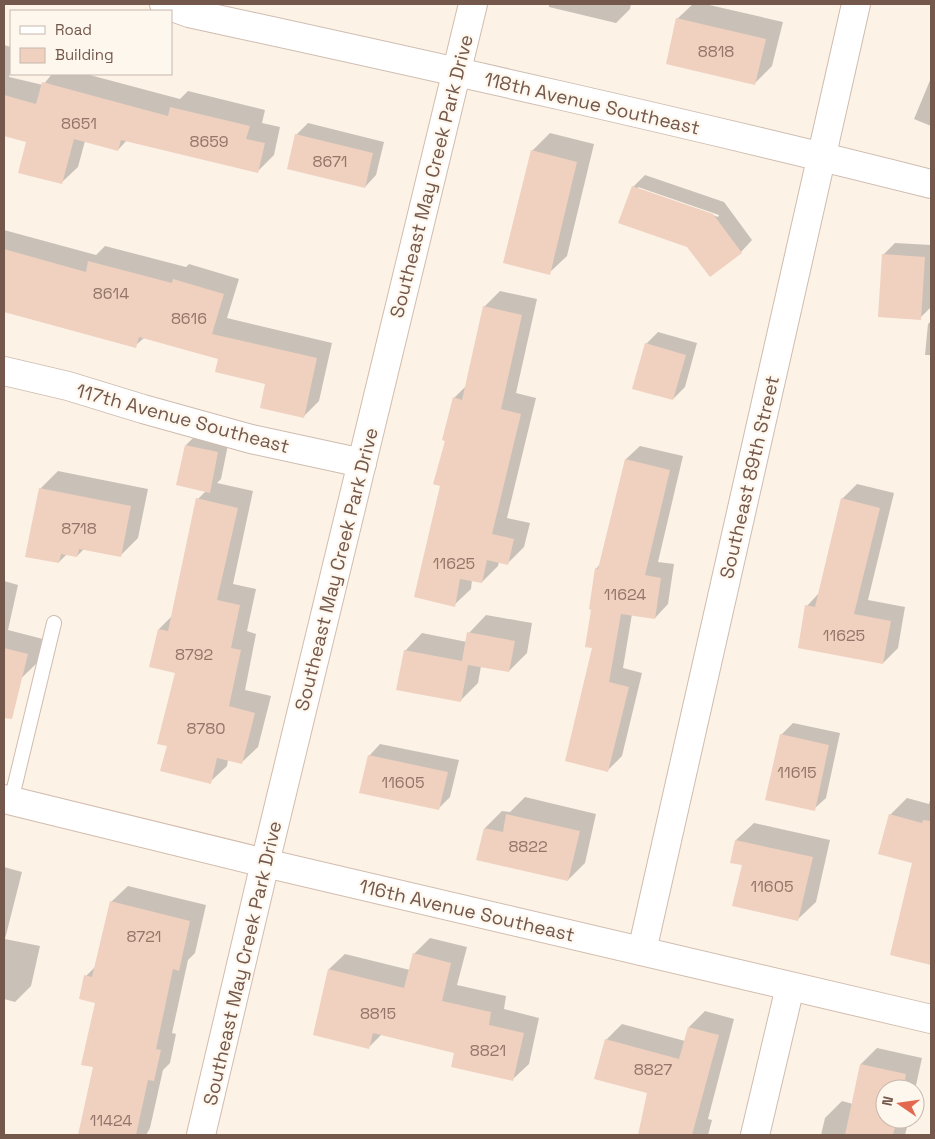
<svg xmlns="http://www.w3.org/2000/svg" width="935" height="1139" viewBox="0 0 935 1139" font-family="'Space Grotesk',sans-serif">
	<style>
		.shadow { fill: #0003; fill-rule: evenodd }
		.building { fill: #f0d0bf }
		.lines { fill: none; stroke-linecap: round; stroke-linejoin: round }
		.lane-casing { stroke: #cfbcb0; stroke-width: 16 }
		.street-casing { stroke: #cfbcb0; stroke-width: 30 }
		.secondary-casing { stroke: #d2bcad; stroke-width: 30 }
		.lane { stroke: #fff; stroke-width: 14 }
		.street { stroke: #fff; stroke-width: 28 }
		.secondary { stroke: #fff; stroke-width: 28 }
		.labels { text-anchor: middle; stroke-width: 4.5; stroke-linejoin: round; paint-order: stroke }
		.number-label { font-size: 16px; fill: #937669 }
		.street-label { font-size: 19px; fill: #74584c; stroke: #fef7ed }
	</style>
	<rect width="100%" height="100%" fill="#fcf2e6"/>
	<!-- shadow -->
	<path class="shadow" d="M549 4H631L630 9 616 23 549 7Z
		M693 4H705L783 22 772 66 755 83 677 19Z
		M4 45 11 47V67L9 77 43 85 52 74H86L180 99 188 91 265 110 262 123 280 127 274 155 257 172 127 140 118 150 85 141 78 167 61 183 28 141 4 135Z
		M931 78V126L914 119Z
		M308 123 384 142 376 175 365 187 296 135Z
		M550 133 594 144 567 256 549 273 532 151Z
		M645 175 724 202 752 240 741 252 688 246 633 187ZM638 187 719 215 718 217 638 189Z
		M4 230 96 255 105 246 186 267 189 264 239 279 227 318 332 343 319 401 304 416 266 383 220 359 145 337 135 346 4 311Z
		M895 243 931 245V307L920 318 883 255Z
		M500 291 537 299 516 393 536 398 507 518 530 523 524 547 508 563 499 562 498 566 482 582 472 580 471 589 454 605 442 485 446 440 454 398 466 386 484 307Z
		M931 321V355H925L928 324Z
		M658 332 697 343 685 387 673 399 646 344Z
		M198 433 229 440 221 479 217 483 253 491 233 584 256 589 247 631 256 634 245 690 271 696 258 747 241 763 228 760 227 766 210 782 168 745 177 672 159 629 172 616 198 499 206 491 186 445Z
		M640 446 683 456 658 562 674 564 668 604 655 618 632 614 623 668 642 673 622 756 608 770 594 647 596 569 600 564 626 459Z
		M58 471 148 489 138 538 120 556 84 549 77 556 67 554 59 562 40 489Z
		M857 484 894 493 868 600 905 607 898 648 883 663 807 606 819 593 842 499Z
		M4 581 18 585 8 630 43 639 37 663 4 695Z
		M486 615 532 623 527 653 509 671 481 666 478 683 460 701 405 651 422 633 467 642 469 633Z
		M793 723 840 733 826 798 814 809 781 735Z
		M380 744 459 760 450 797 438 809 369 756Z
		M525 797 596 814 585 863 568 880 478 859 485 828 502 811 510 812Z
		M931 797V963L892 954 914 862 890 815 907 798 929 804Z
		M754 823 830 840 816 902 798 919 743 864 736 840Z
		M4 867 22 872 5 939 40 946 31 986 15 1002 4 999Z
		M128 886 206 905 195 953 188 960 172 1033 176 1034 170 1063 163 1070 150 1128 146 1135H80L95 1066 97 1002 86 976 96 966 111 902Z
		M430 938 467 947 457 985 506 996 504 1009 539 1018 529 1064 513 1079 456 1052 382 1034 369 1047 329 969 345 954 410 970 414 954Z
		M705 1011 734 1019 708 1119 712 1120 708 1135H639L649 1092 606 1040 622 1024 685 1041 689 1027Z
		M877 1048 922 1058 915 1090V1089H885V1119H909L905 1135H821L825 1118 842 1101 853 1104 861 1064Z"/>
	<!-- building -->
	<path class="building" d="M676 18 766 39 755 85 666 64Z
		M42 82 168 116 170 107 250 126 246 139 265 143 258 173 121 140 118 151 74 139 62 184 18 173 26 142 4 136V95L36 104Z
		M295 134 373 153 365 188 287 169Z
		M531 150 577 162 550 275 503 263Z
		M632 186 713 214 742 253 710 277 687 247 618 223Z
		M4 249 86 272 88 261 172 283 173 279 224 294 212 334 317 358 304 418 260 408 265 384 215 372 218 359 139 337 136 348 4 312Z
		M882 254 925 257 921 320 878 317Z
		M483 306 522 315 501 409 521 414 492 534 514 539 508 565 487 560 482 583 460 579 455 607 414 597 440 486 433 484 445 441 442 440 453 397 462 400Z
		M645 343 686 355 673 400 632 389Z
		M185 445 218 452 210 493 176 485Z
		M625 459 670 470 645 575 661 578 655 619 621 614 609 682 629 687 608 772 565 761 592 648 585 647 591 610 589 609 595 568 598 569Z
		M39 488 131 506 121 557 79 549 77 557 61 554 59 563 25 557Z
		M196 498 238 508 217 600 240 605 231 648 241 650 229 706 255 713 242 764 217 758 211 784 160 771 167 746 157 744 175 673 149 667 158 629 168 631Z
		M841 498 880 508 854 614 891 621 883 664 798 648 805 605 815 607Z
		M467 632 515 641 509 672 468 665 461 702 396 690 404 650 462 661Z
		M4 648 28 654 12 719 4 718Z
		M780 734 829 745 815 811 765 800Z
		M368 755 448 772 439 810 359 793Z
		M506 814 580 831 568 881 476 860 484 828 503 832Z
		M889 814 922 823 923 820 931 821V965L890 955 912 863 878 854Z
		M735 840 813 857 798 921 732 906 742 865 730 863Z
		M110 901 190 921 179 971 173 969 156 1049 161 1050 154 1081 148 1080 136 1135H78L93 1067 81 1065 95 1003 79 999 84 975 92 977Z
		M413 953 451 963 442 1001 491 1012 489 1025 524 1033 513 1081 451 1067 454 1053 373 1033 369 1049 313 1035 328 969 404 988Z
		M688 1027 719 1035 692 1135H638L647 1093 594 1079 605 1039 679 1059Z
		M860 1064 906 1074 903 1089H885V1119H897L893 1135H845Z"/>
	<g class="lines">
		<!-- lane casing -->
		<g class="lane-casing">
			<path id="lane" d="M11 801 54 623"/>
		</g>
		<!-- street casing -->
		<g class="street-casing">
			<path id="street" d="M164 4 189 13C437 67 685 122 931 184
				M4 371 68 386 143 409 251 439 362 463
				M642 951 856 4
				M755 1135 790 987"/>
		</g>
		<!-- secondary casing -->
		<g class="secondary-casing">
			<path id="secondary" d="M4 799 265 863 931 1019
				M201 1135 265 863 473 4"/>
		</g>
		<!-- lane -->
		<use href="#lane" class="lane"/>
		<!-- street -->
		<use href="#street" class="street"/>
		<!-- secondary -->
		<use href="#secondary" class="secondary"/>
	</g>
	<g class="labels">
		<!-- number labels -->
		<g class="number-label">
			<text x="716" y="57">8818</text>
			<text x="79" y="129">8651</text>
			<text x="209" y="147">8659</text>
			<text x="330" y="167">8671</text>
			<text x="111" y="299">8614</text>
			<text x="189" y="324">8616</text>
			<text x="79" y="534">8718</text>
			<text x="454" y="569">11625</text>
			<text x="625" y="600">11624</text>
			<text x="844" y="641">11625</text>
			<text x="194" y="660">8792</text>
			<text x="206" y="734">8780</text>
			<text x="797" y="778">11615</text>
			<text x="403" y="788">11605</text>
			<text x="528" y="852">8822</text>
			<text x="772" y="892">11605</text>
			<text x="144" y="942">8721</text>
			<text x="378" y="1019">8815</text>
			<text x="488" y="1056">8821</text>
			<text x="653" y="1075">8827</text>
			<text x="111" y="1126">11424</text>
		</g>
		<!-- street labels -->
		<g class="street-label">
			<text transform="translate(592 103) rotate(13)" y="7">118th Avenue Southeast</text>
			<text transform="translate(431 176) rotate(-76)" y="7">Southeast May Creek Park Drive</text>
			<text transform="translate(183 418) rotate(15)" y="7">117th Avenue Southeast</text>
			<text transform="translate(749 477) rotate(-77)" y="7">Southeast 89th Street</text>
			<text transform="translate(336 569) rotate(-76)" y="7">Southeast May Creek Park Drive</text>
			<text transform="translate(467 910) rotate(13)" y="7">116th Avenue Southeast</text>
			<text transform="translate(242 963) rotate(-77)" y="7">Southeast May Creek Park Drive</text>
		</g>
	</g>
	<!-- border -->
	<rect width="935" height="1139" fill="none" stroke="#74584c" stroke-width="10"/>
	<!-- legend -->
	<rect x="10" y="10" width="162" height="65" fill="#fef7ed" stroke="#c7b7ad"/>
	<rect x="20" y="26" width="25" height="8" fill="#ffffff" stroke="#c7b7ad"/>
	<text x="55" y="35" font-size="15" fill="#74584c">Road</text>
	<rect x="20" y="48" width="25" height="15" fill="#f0d0bf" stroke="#c7b7ad"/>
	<text x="55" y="60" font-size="15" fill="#74584c">Building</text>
	<!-- north arrow -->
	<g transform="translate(900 1104) rotate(283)"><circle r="24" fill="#fef7ed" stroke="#c7b7ad"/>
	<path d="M0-4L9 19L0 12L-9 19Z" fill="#e2694f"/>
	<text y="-8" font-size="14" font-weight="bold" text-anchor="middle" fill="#74584c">N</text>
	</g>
</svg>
